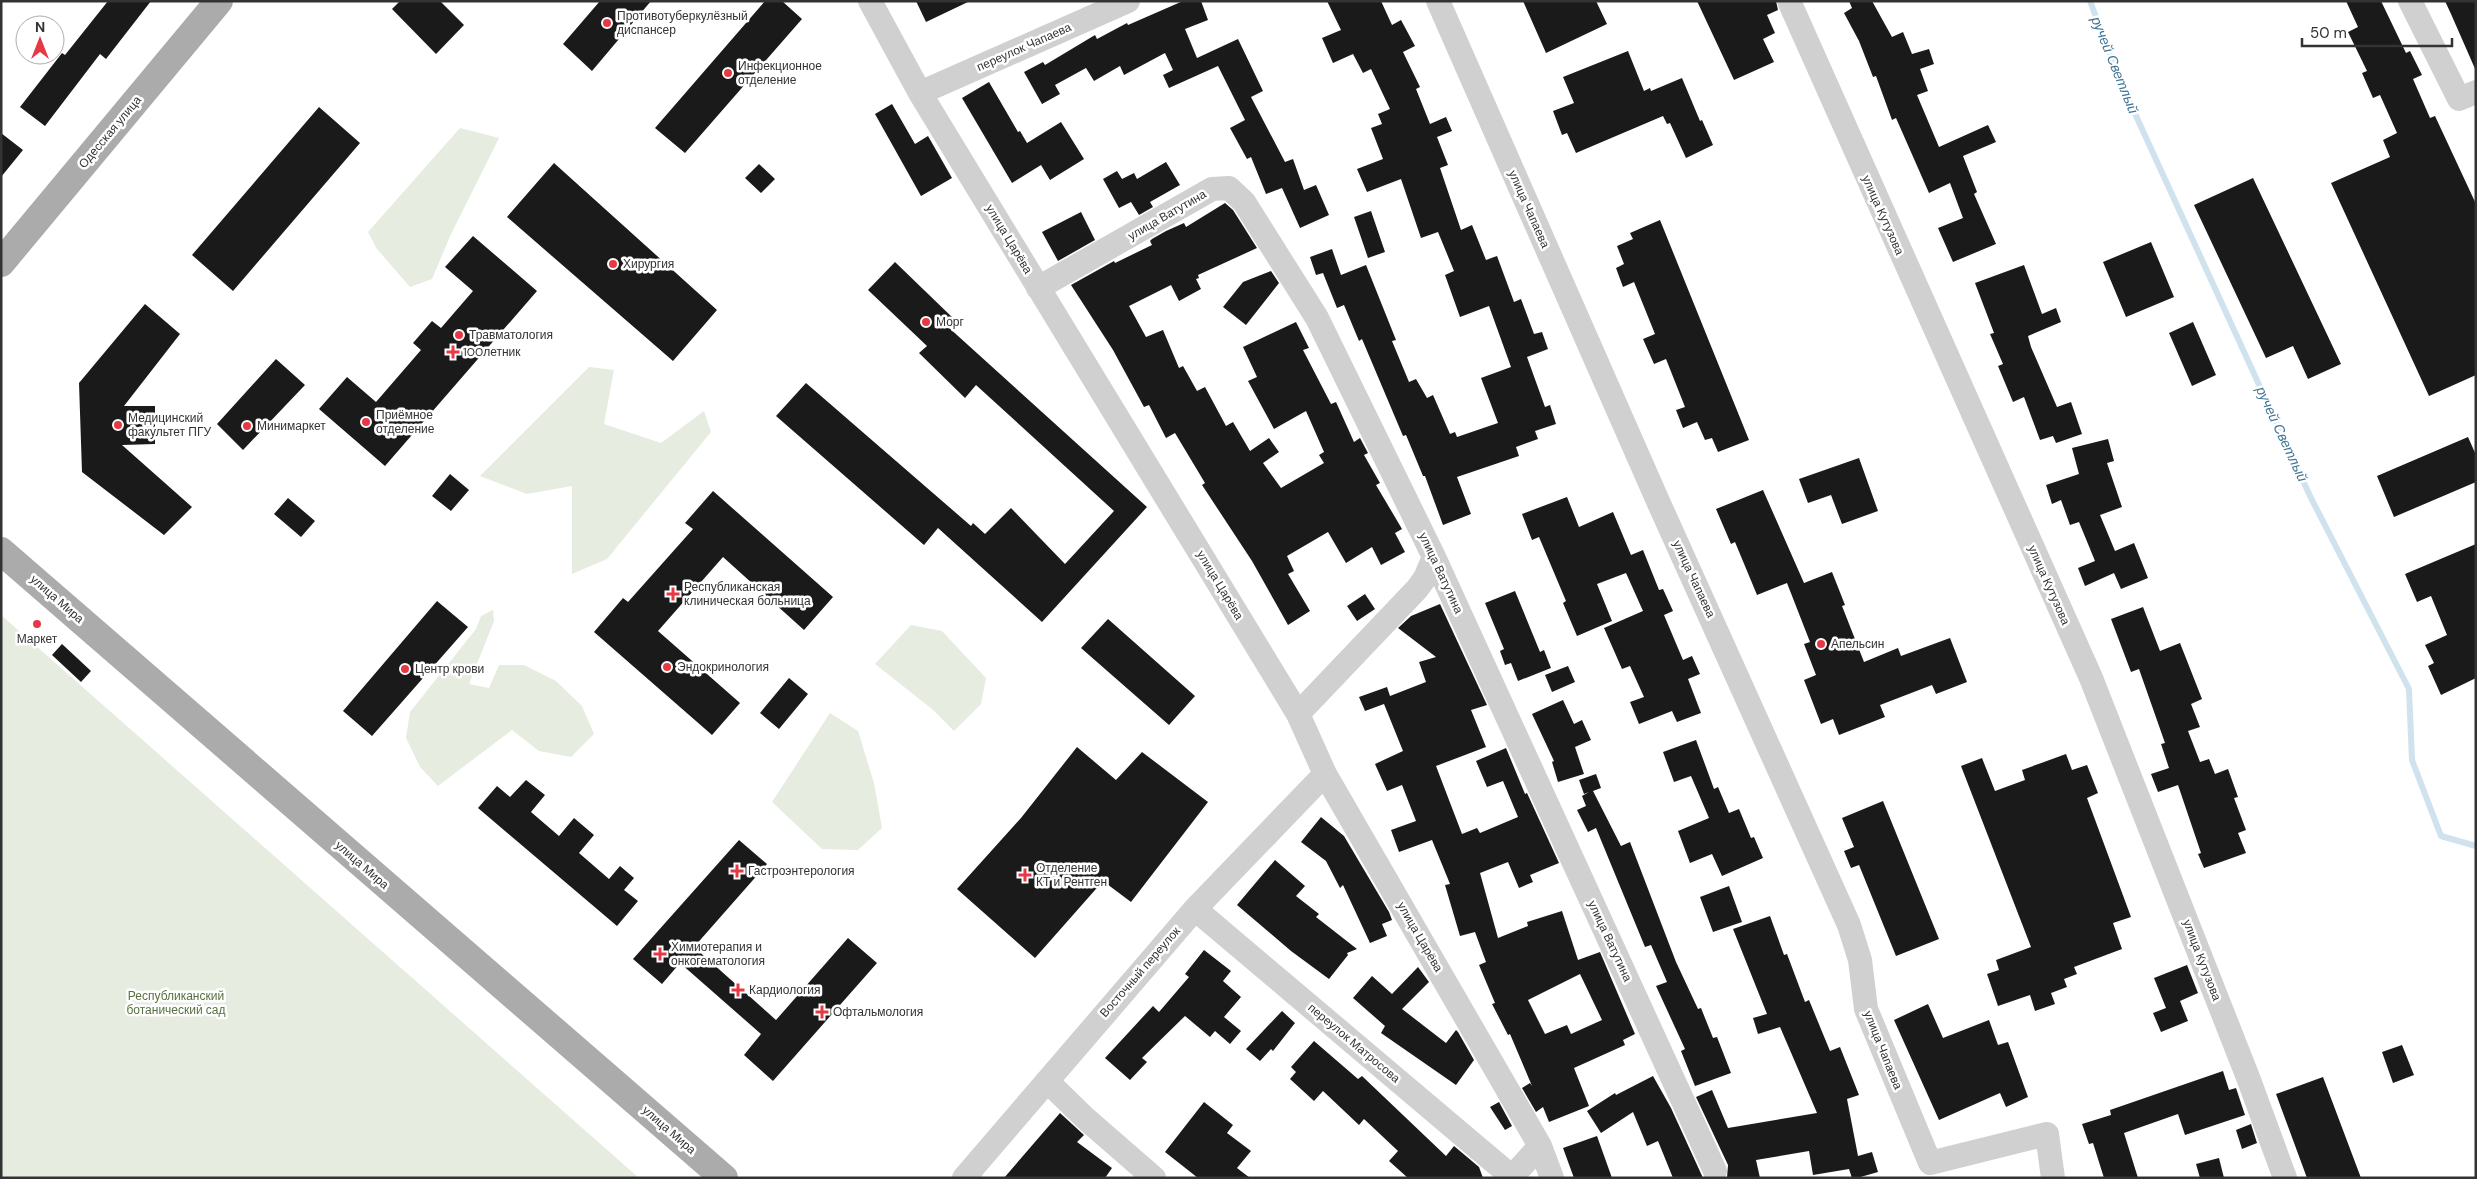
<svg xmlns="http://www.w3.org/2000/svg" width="2477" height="1179" viewBox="0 0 2477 1179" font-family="'DM Sans',sans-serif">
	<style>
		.green { fill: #e6ecdf }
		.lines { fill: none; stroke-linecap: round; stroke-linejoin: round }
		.stream { stroke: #cfe2ee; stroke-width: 6 }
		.building { fill: #1a1a1a; fill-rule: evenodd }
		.minor { stroke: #d0d0d0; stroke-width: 24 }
		.primary { stroke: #ababab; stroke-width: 28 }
		.poi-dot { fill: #e63946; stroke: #fff; stroke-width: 2 }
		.labels { text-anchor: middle; stroke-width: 5; stroke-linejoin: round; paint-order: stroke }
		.poi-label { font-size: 12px; fill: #333; stroke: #fff; text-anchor: start }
		.street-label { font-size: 12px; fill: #333; stroke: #fff }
		.park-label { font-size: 12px; fill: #56703f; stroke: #fff }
		.water-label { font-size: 14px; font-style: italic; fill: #3f7597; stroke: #fff }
	</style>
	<rect width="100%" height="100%" fill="#fff"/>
	<!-- green -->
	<path class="green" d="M460 128 499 138 451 234 432 279 410 287 377 249 368 232Z
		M589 367 614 370 604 424 661 443 704 411 711 432 607 559 572 574V486L527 494 480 476Z
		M493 610 494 621 469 684 489 688 499 665H524L556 681 582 706 594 734 571 757 539 751 512 730 438 786 420 767 406 738 410 712 476 629 481 616Z
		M1 615 639 1178H1Z
		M911 625 942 631 986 678 981 704 954 731 932 709 875 664Z
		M830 713 858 731 874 783 882 828 858 850 822 849 772 802Z"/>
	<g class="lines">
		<!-- stream -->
		<path class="stream" d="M2090 1 2121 83 2310 496 2409 689 2412 760 2441 836 2476 846"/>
	</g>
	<!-- building -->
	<path class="building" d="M108 1H151L106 59 100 54 45 126 20 107 62 53 65 55Z
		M400 1H440L464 25 436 54 392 9Z
		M600 1H651L592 71 563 44Z
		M765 1H782L802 19 685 153 655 128Z
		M916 1H970L926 22Z
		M1183 1H1201L1208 20 1185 29 1197 58 1238 39 1263 91 1251 97 1285 162 1293 159 1304 190 1316 185 1329 215 1300 228 1282 188 1266 194 1251 157 1247 159 1230 128 1245 120 1218 66 1169 88 1163 75 1173 70 1165 53 1124 75 1120 66 1094 81 1086 68 1055 85 1060 94 1042 104 1024 72 1043 62 1045 65 1095 35 1097 39 1127 23 1128 25Z
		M1327 1H1381L1392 25 1401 20 1415 46 1403 52 1420 87 1416 89 1430 124 1446 117 1452 131 1437 137 1448 165 1440 168 1461 230 1472 225 1486 260 1497 256 1514 302 1521 299 1534 334 1542 332 1548 349 1527 357 1545 407 1550 405 1556 424 1535 431 1538 439 1516 447 1519 456 1457 477 1471 514 1443 525 1425 476H1423L1406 435 1403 436 1362 339 1359 341 1344 305 1337 308 1323 273 1316 275 1310 257 1332 249 1341 275 1366 265 1396 340 1392 341 1409 382 1416 379 1427 398 1433 395 1450 434 1455 432 1457 437 1498 423 1481 378 1511 367 1489 306 1460 317 1445 275 1454 271 1438 232 1421 238 1401 179 1367 192 1357 169 1383 159 1371 128 1382 124 1378 114 1390 109 1371 69 1363 73 1353 54 1333 63 1322 38 1341 30Z
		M1523 1H1596L1607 24 1546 53Z
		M1697 1H1776L1778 10 1767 15 1775 33 1763 39 1774 62 1734 80Z
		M1849 1H1872L1892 37 1903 32 1912 54 1929 49 1934 64 1920 69 1928 91 1917 95 1939 147 1988 125 1996 142 1963 156 1977 192 1974 194 1996 244 1953 262 1938 228 1963 218 1950 183 1929 193 1896 118 1892 120 1876 76 1873 77 1859 41 1844 13 1852 8Z
		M2346 1H2381L2406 53 2410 51 2422 75 2413 79 2430 118 2435 116 2476 204V375L2429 396 2331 183 2390 157 2383 140 2397 133 2380 95 2373 98 2362 73 2367 71 2348 32 2358 27Z
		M2445 1H2476V71L2451 14Z
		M1628 51 1644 91 1650 88 1651 91 1682 78 1700 121 1702 120 1713 145 1686 158 1670 123 1667 124 1663 116 1576 153 1567 133 1562 135 1553 111 1574 103 1563 77Z
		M989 82 1018 132 1020 131 1027 143 1061 122 1084 159 1050 180 1041 165 1012 183 962 98Z
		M892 104 915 144 928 136 952 178 921 196 875 114Z
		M319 107 360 143 233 291 192 255Z
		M1 133 23 150 1 177Z
		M1166 162 1180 185 1150 202 1153 207 1139 215 1131 202 1119 208 1103 179 1117 171 1122 179 1134 173 1137 179Z
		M554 163 717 310 673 361 507 217Z
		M759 164 775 179 761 193 745 178Z
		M2253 178 2341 364 2308 379 2293 346 2266 358 2194 205Z
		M1225 203 1233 210 1257 248 1198 275 1199 278 1196 279 1201 289 1179 301 1171 285 1129 306 1146 337 1163 330 1179 368 1183 366 1197 391 1205 387 1226 426 1233 422 1250 451 1269 438 1279 452 1263 463 1281 488 1324 463 1319 455 1324 452 1306 411 1274 429 1248 381 1257 377 1243 347 1296 322 1309 348 1303 350 1331 404 1336 402 1354 442 1360 438 1368 453 1364 455 1380 483 1376 485 1402 529 1395 533 1405 552 1381 565 1372 547 1346 563 1328 532 1287 556 1294 571 1288 574 1310 611 1288 625 1252 561 1202 485 1205 483 1175 433 1166 438 1149 405 1144 407 1113 350 1071 285 1114 261 1115 263 1152 245 1150 241 1152 239 1166 231 1184 223 1186 227Z
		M1371 211 1385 252 1368 258 1354 217Z
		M1081 212 1095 240 1058 261 1042 232Z
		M1660 220 1749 440 1718 452 1712 438 1705 440 1697 422 1683 428 1676 410 1685 407 1666 359 1654 364 1643 339 1655 334 1634 282 1623 287 1616 268 1624 264 1617 246 1633 239 1630 233Z
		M473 236 537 291 385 466 319 409 347 377 376 402 421 350 413 343 432 321 441 328 473 291 445 267Z
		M2151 242 2174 297 2126 317 2103 262Z
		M895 262 954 319 947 326 1147 507 1042 622 938 528 924 545 776 416 806 383 971 526 973 523 985 534 1011 508 1065 564 1114 511 976 385 965 398 919 353 927 346 868 290Z
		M2024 265 2042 314 2056 308 2061 322 2028 336 2031 347 2057 407 2071 402 2082 434 2056 443 2053 436 2040 440 2024 397 2013 402 1998 366 2003 364 1990 334 1994 333 1975 283Z
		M1271 271 1279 283 1246 325 1223 307 1243 282Z
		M145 304 180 334 124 406H155V444L122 445 192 507 164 535 82 472 79 383Z
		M2193 322 2216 375 2192 386 2169 333Z
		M276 359 305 385 243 450 217 424Z
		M2468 437 2476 455V482L2394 517 2377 476Z
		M2108 439 2114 461 2107 463 2122 507 2100 515 2115 551 2134 543 2148 578 2121 589 2114 573 2085 586 2078 568 2095 561 2079 522 2070 525 2061 500 2052 504 2046 485 2079 474 2072 448Z
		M1859 458 1878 511 1842 524 1831 495 1808 503 1799 479Z
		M450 474 469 490 451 511 432 496Z
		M1763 490 1804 583 1832 572 1845 605 1842 606 1864 662 1898 648 1901 656 1950 638 1967 682 1936 694 1932 685 1880 705 1885 717 1839 735 1833 719 1821 724 1804 680 1816 675 1804 644 1810 642 1787 583 1757 595 1735 542 1731 544 1716 509Z
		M713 491 833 597 804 630 723 557 658 631 740 703 712 735 594 632 623 598 628 602 693 529 685 523Z
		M1567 497 1579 527 1613 512 1631 555 1643 550 1659 590 1663 589 1673 611 1664 615 1683 660 1692 656 1700 674 1688 679 1701 713 1677 722 1672 711 1639 724 1630 702 1644 697 1630 666 1622 669 1604 628 1643 611 1626 573 1597 584 1612 621 1577 636 1563 603 1566 601 1539 537 1532 540 1522 514Z
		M288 498 315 521 301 537 274 514Z
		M2476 544V678L2441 695 2428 666 2434 663 2425 645 2447 635 2431 596 2417 602 2405 574Z
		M1515 591 1540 652 1544 650 1551 668 1518 681 1511 663 1505 665 1500 651 1504 649 1485 603Z
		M1365 594 1375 609 1357 621 1347 606Z
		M437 601 468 627 372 736 343 711Z
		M1440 604 1487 705 1471 710 1486 747 1436 766 1462 834 1477 828 1480 833 1518 817 1503 781 1487 787 1476 761 1506 748 1525 794 1527 793 1559 863 1530 875 1533 882 1519 888 1508 862 1480 873 1498 938 1528 926 1527 922 1562 911 1578 960 1600 952 1635 1034 1623 1040 1625 1045 1574 1068 1589 1106 1549 1122 1543 1107 1536 1112 1522 1088 1530 1083 1532 1086 1510 1034 1508 1035 1492 1004 1495 1003 1479 965 1486 962 1475 932 1460 936 1445 885 1450 884 1432 840 1399 852 1391 830 1416 821 1402 785 1387 791 1375 764 1403 751 1384 704 1365 711 1359 697 1387 687 1390 696 1426 682 1419 662 1436 657 1398 628 1411 616ZM1580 974 1602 1020 1571 1034 1567 1025 1545 1034 1528 1000Z
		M2143 607 2160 651 2180 643 2202 699 2191 704 2200 727 2188 731 2200 762 2209 759 2215 774 2228 769 2238 797 2234 798 2246 830 2238 833 2246 853 2204 868 2198 854 2201 853 2178 785 2158 792 2151 774 2169 768 2161 744 2165 743 2139 669 2131 672 2111 619Z
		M1108 619 1195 696 1169 725 1081 648Z
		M62 644 91 671 81 682 52 655Z
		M1568 666 1575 682 1552 692 1545 675Z
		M789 678 808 694 779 729 760 713Z
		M1563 700 1574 724 1582 720 1591 740 1575 747 1584 774 1558 782 1552 762 1554 761 1532 714Z
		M1696 740 1714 789 1718 787 1729 813 1739 809 1751 838 1754 837 1763 858 1722 876 1712 854 1690 863 1678 831 1709 818 1691 776 1674 782 1663 752Z
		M1077 747 1116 780 1142 752 1208 802 1131 902 1103 881 1035 958 957 889 1021 818Z
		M2066 754 2072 770 2087 765 2098 793 2087 798 2131 917 2113 923 2122 949 2074 967 2077 974 2064 979 2067 987 2051 993 2055 1004 2035 1011 2030 995 1998 1006 1987 974 1999 970 1996 960 2031 947 1961 766 1982 758 1995 791 2025 780 2022 770Z
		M1596 774 1601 788 1593 791 1621 846 1630 842 1676 962 1698 1009 1701 1008 1713 1038 1717 1037 1731 1073 1695 1086 1681 1051 1685 1049 1656 986 1667 982 1651 945 1645 947 1596 828 1588 832 1577 810 1586 806 1582 796 1589 792 1584 794 1579 780Z
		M526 780 545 795 531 812 559 836 574 818 594 835 579 853 609 879 620 866 634 878 624 890 638 901 617 926 478 808 497 786 510 797Z
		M1883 801 1939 939 1896 956 1859 865 1851 868 1844 851 1854 847 1842 818Z
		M1321 817 1344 836 1389 912 1392 920 1382 924 1387 936 1370 943 1343 885 1340 888 1326 861 1301 842Z
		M739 840 767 864 694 947 776 1020 848 938 877 963 773 1081 744 1055 761 1034 680 963 662 984 633 959Z
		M1275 860 1305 886 1296 896 1319 914 1316 917 1357 949 1347 953 1348 955 1329 979 1291 951 1237 905Z
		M1729 886 1742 922 1713 932 1700 897Z
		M1770 916 1784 955 1787 954 1805 1002 1809 1000 1830 1051 1840 1047 1859 1095 1847 1099 1858 1156 1872 1152 1878 1172 1857 1178H1852L1849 1169 1813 1175 1809 1151 1756 1160 1760 1178H1727L1728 1165 1696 1097 1712 1090 1728 1128 1817 1113 1780 1027 1758 1034 1753 1018 1767 1014 1733 929Z
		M1204 950 1231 971 1223 981 1241 997 1224 1017 1241 1031 1230 1044 1215 1031 1210 1037 1185 1016 1142 1058 1147 1062 1130 1080 1105 1058 1153 1006 1159 1012 1189 977 1185 974Z
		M2187 965 2198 993 2180 1001 2188 1021 2161 1032 2153 1013 2166 1008 2154 978Z
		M1418 967 1429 982 1402 1009 1446 1043 1456 1030 1458 1032 1474 1060 1456 1085 1381 1033 1385 1026 1353 998 1372 976 1392 994Z
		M1928 1004 1943 1038 1989 1020 1998 1045 2008 1042 2028 1097 2006 1107 2000 1093 1939 1120 1894 1020Z
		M1282 1011 1295 1023 1273 1051 1271 1049 1260 1061 1246 1049Z
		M1314 1041 1358 1079 1362 1076 1446 1156 1454 1146 1479 1167 1483 1178H1408L1389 1161 1398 1151 1364 1119 1359 1125 1323 1091 1314 1101 1290 1079 1296 1072 1291 1067Z
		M2402 1045 2414 1075 2393 1083 2382 1052Z
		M2223 1071 2229 1090 2236 1088 2245 1115 2185 1135 2178 1114 2124 1133 2138 1178H2104L2093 1143 2089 1144 2082 1124 2111 1115 2110 1110Z
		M1653 1076 1671 1108 1703 1178H1673L1658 1141 1647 1146 1633 1112 1601 1133 1587 1111 1615 1093 1616 1095Z
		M2323 1077 2361 1178H2307L2276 1094Z
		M1204 1102 1233 1125 1227 1133 1251 1151 1237 1168 1250 1178H1198L1165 1152Z
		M1499 1102 1512 1126 1505 1130 1490 1107Z
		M1060 1113 1084 1135 1077 1142 1112 1168 1105 1178H1004Z
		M2251 1124 2257 1143 2242 1149 2236 1130Z
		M1597 1136 1612 1178H1574L1563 1148Z
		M2219 1158 2224 1178H2200L2196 1164Z"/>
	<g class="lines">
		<!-- minor -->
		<path class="minor" d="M870 1 920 93 1298 714 1325 774 1540 1146 1552 1178
			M1438 1 1657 499 1849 925 1860 960 1866 1009 1930 1163 2047 1134 2053 1178
			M1789 1 2091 678 2249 1080 2285 1178
			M2410 1 2459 99 2476 92
			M920 93 1128 1
			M1038 288 1212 189 1229 188 1244 202 1317 318 1434 557 1715 1171
			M1298 714 1417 589 1425 578 1434 557
			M1195 909 1512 1177
			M1047 1081 1085 1118 1154 1178
			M964 1178 1195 909 1325 774
			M1511 1178 1540 1146"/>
		<!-- primary -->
		<path class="primary" d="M1 263 219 1
			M1 551 724 1178"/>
	</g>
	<!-- markers -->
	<g class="poi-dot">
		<circle cx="607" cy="23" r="5"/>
		<circle cx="728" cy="73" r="5"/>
		<circle cx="613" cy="264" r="5"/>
		<circle cx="926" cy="322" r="5"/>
		<circle cx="459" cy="335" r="5"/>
		<path d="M450.5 344.5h5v5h5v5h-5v5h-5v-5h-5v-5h5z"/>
		<circle cx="366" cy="422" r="5"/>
		<circle cx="118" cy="425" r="5"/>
		<circle cx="247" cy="426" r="5"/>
		<path d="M670.5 586.5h5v5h5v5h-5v5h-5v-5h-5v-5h5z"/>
		<circle cx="37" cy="624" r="5"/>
		<circle cx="1821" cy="644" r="5"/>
		<circle cx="667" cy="667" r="5"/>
		<circle cx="405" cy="669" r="5"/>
		<path d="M734.5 863.5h5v5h5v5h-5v5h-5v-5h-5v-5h5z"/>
		<path d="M1022.5 867.5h5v5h5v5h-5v5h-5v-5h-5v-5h5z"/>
		<path d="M657.5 946.5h5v5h5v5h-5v5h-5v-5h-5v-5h5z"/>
		<path d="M735.5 982.5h5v5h5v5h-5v5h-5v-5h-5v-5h5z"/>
		<path d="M819.5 1004.5h5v5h5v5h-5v5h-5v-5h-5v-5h5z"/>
	</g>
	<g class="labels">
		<!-- poi labels -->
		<g class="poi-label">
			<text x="617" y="20">Противотуберкулёзный<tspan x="617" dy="14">диспансер</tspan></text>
			<text x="738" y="70">Инфекционное<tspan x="738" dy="14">отделение</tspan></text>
			<text x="623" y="268">Хирургия</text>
			<text x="936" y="326">Морг</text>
			<text x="469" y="339">Травматология</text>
			<text x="463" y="356">100летник</text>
			<text x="376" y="419">Приёмное<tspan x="376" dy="14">отделение</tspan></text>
			<text x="128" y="422">Медицинский<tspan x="128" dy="14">факультет ПГУ</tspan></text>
			<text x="257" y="430">Минимаркет</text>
			<text x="684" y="591">Республиканская<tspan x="684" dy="14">клиническая больница</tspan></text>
			<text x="37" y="643" text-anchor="middle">Маркет</text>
			<text x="1831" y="648">Апельсин</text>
			<text x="677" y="671">Эндокринология</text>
			<text x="415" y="673">Центр крови</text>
			<text x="1036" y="872">Отделение<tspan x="1036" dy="14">КТ и Рентген</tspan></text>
			<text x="748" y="875">Гастроэнтерология</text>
			<text x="671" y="951">Химиотерапия и<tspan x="671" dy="14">онкогематология</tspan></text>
			<text x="749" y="994">Кардиология</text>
			<text x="833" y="1016">Офтальмология</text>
		</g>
		<!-- street labels -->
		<g class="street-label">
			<text transform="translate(1024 47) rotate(-24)" y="4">переулок Чапаева</text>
			<text transform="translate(110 132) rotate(-50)" y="4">Одесская улица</text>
			<text transform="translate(1529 209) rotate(66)" y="4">улица Чапаева</text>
			<text transform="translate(1167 215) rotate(-30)" y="4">улица Ватутина</text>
			<text transform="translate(1883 215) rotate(66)" y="4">улица Кутузова</text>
			<text transform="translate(1009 239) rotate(59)" y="4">улица Царёва</text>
			<text transform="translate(1441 573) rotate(65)" y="4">улица Ватутина</text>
			<text transform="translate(1694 579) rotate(65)" y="4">улица Чапаева</text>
			<text transform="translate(1220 585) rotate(59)" y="4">улица Царёва</text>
			<text transform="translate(2049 585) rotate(66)" y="4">улица Кутузова</text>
			<text transform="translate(57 599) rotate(41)" y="4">улица Мира</text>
			<text transform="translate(362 865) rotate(41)" y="4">улица Мира</text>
			<text transform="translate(1420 937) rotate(60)" y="4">улица Царёва</text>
			<text transform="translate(1610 941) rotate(65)" y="4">улица Ватутина</text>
			<text transform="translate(2202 960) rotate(69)" y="4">улица Кутузова</text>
			<text transform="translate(1140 972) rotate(-49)" y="4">Восточный переулок</text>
			<text transform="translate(1354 1043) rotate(40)" y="4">переулок Матросова</text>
			<text transform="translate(1883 1050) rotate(68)" y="4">улица Чапаева</text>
			<text transform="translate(669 1130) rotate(41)" y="4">улица Мира</text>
		</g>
		<!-- park labels -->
		<g class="park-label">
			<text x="176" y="1000">Республиканский<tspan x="176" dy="14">ботанический сад</tspan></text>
		</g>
		<!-- water labels -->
		<g class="water-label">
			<text transform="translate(2115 65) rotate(68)" y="5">ручей Светлый</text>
			<text transform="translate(2282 434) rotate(65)" y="5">ручей Светлый</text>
		</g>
	</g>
	<!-- border -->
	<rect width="2477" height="1179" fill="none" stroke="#333333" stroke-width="5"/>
	<!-- north arrow -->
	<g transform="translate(40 40)"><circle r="24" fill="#ffffff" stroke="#adadad"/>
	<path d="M0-4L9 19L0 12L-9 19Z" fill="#e63946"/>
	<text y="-8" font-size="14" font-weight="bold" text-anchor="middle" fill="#333333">N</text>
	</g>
	<!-- scale -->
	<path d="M2302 38v8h150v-8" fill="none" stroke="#333333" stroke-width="2.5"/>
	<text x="2310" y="38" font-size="15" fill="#333333" stroke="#ffffff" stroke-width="4" paint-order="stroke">50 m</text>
</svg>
